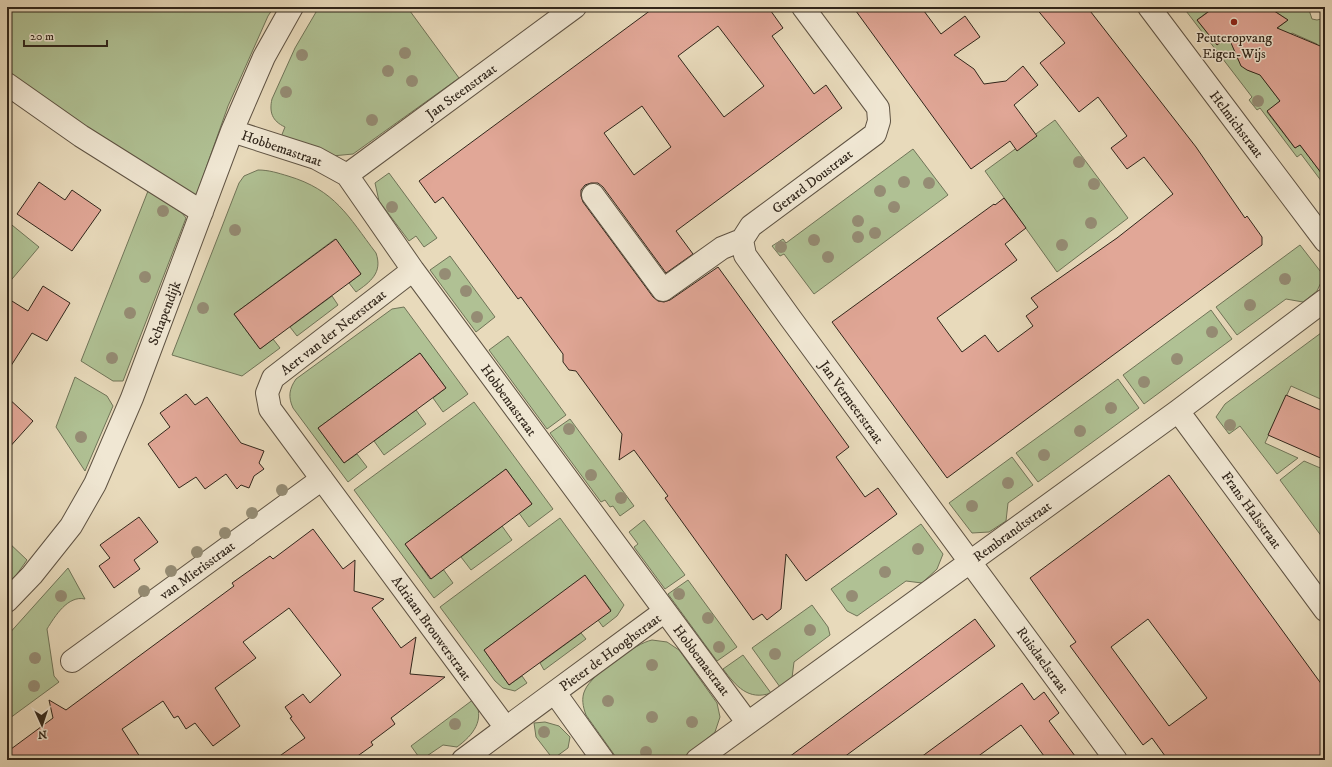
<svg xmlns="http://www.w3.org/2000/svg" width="1332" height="767" viewBox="0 0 1332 767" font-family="'IM FELL DW Pica',serif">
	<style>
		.green { fill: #b0c194; stroke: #707458 }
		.building { fill: #e1a797; stroke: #31261b; fill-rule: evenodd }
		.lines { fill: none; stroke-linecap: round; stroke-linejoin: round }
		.minor-casing { stroke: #5f5343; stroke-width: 24 }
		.minor { stroke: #f0e7d3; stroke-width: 22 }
		.tree { fill: #958c74 }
		.poi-dot { fill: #8f2418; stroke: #f0e7d3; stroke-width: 1.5 }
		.labels { text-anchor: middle; stroke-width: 3; stroke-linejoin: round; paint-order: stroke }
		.poi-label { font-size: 14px; fill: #31261b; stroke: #f0e7d3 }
		.street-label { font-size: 14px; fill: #31261b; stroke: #f0e7d3 }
	</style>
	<rect width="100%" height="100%" fill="#e8dabb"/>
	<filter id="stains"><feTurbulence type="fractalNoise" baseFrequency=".005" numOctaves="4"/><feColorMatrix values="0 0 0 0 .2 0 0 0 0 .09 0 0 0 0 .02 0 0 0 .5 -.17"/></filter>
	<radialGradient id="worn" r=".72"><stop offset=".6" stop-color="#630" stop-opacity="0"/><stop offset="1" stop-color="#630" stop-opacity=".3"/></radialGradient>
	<!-- green -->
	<path class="green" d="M7 7H274L268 16 228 106 194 202 162 182 7 72Z
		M319 7H407L459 78 353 154 332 156 281 137 285 127C272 121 269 112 272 99L295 48Z
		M1183 7H1214L1197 20 1217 45 1229 35C1235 51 1238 72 1259 73L1280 101 1267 112 1295 148 1300 145 1325 178V186L1301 154 1297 157 1260 108 1257 110 1249 100 1252 97Z
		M1268 7H1308L1312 19 1317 20 1325 18V68L1312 59 1317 44 1292 33 1276 45 1268 35 1288 20Z
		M1055 120 1128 218 1057 272 985 171Z
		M913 149 948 195 814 294 784 254 780 256 772 246 783 239 786 243Z
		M258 170C269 170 278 173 288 176 335 190 348 216 376 253 383 273 370 282 356 292L349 283 361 274 335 239 234 314 260 349 273 339 280 348 242 376 172 355 239 183 244 176Z
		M389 173 437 238 424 247 416 236 409 241 379 201 375 183Z
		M148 191 182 213 186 218 123 381H113L81 361Z
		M7 221 39 247 7 285Z
		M1300 245 1324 276 1317 291 1303 302 1286 299 1237 335 1216 307Z
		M450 256 495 317 476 332 430 270Z
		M332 296 338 305 297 336 290 327Z
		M404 307 468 394 443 412 433 398 446 388 420 353 318 428 344 463 357 454 367 467 348 482 293 408C288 397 289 389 296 379L392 309Z
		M1211 310 1232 339 1144 404 1123 375Z
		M1325 330V401L1291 386 1265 443 1298 458 1277 474 1240 426 1229 434 1216 417 1225 404Z
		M508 336 566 415 547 429 489 350Z
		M75 377 107 396 113 406 85 471 56 427Z
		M1118 379 1139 408 1038 482 1016 453Z
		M474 402 553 509 529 527 519 513 532 504 506 469 405 544 430 579 443 569 453 583 434 598 354 490Z
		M416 410 426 424 384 455 374 441Z
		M570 419 634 506 620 516 613 506 610 507 605 500 601 502 550 433Z
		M1012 457 1033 485 1008 503 1006 521 989 532 972 533 949 503Z
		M1304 461 1325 470V541L1280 480Z
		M560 518 624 605 617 616 603 627 598 620 611 610 585 576 484 650 509 685 522 676 527 683 515 691 503 688 495 681 440 607Z
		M644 520 685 575 665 589 634 547 638 544 629 532Z
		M921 524 943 554 937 569 922 583 906 581 857 616 847 611 831 589Z
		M502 526 512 540 471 570 461 557Z
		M7 541 27 560 7 588Z
		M68 568 85 599C68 595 55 616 47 629L54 676 59 682 10 718 7 716V636Z
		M688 580 737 647 717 661 668 594Z
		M812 605 828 627 830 635 794 662 792 678 780 687 752 648Z
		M581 633 586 639 544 670 540 663Z
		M652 640 667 642 679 650 717 703 720 717 715 732 681 760H618L586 715C583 707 581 698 585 690 591 675 636 643 652 640Z
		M743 655 771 693C748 701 736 686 723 669Z
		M474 699C486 720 473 735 457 747L443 745 421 760 411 746Z
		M545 722 559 726 570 737 568 748 553 759 536 737 534 723Z"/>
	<!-- building -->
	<path class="building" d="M655 7H768L783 28 772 36 814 94 826 85 842 108 676 231 693 254 666 273 603 187 598 183H591L585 185 581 190V196L583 202 653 297 658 301 664 302 670 300 718 267 849 447 836 457 865 497 878 488 897 514 806 581 786 554 781 609 767 620 762 614 753 620 665 498 668 496 634 450 619 460 622 434 576 371 569 370 563 362V354L521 297 518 299 443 197 435 203 419 181ZM718 26 764 86 724 117 678 56ZM642 106 671 147 634 175 604 133Z
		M853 7H921L941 34 965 16 980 37 954 55 974 69 984 84 1006 81 1023 66 1038 85 1014 105 1037 136 1017 151 1010 141 971 169Z
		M1035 7H1087L1196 147 1245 218 1247 216 1262 237V245L947 478 832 322 994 204 995 205 1004 198 1026 228 1005 244 1017 260 937 318 962 352 985 335 998 352 1033 326 1026 316 1038 307 1031 298 1117 238 1173 194 1144 157 1127 169 1111 148 1127 136 1098 97 1079 112 1040 63 1065 43Z
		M1215 7H1268L1288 20 1277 28 1325 48V178L1300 145 1295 148 1267 111 1280 101 1260 75 1247 70 1241 66 1228 36 1217 45 1197 20Z
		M39 182 65 200 72 190 101 210 72 251 17 214Z
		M336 239 361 274 260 349 234 314Z
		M43 286 70 303 47 341 32 333 7 372V298L28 311Z
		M420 353 446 388 344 463 318 428Z
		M186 394 195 405 207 397 241 443 264 451 259 463 264 469 254 476 249 488 241 485 237 489 226 474 205 489 196 477 179 488 148 444 170 427 160 413Z
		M1286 395 1325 412V460L1268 435Z
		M7 397 33 421 7 450Z
		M506 469 532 504 431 579 405 544Z
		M1169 475 1325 689V760H1168L1152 738 1143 745 1070 646 1076 642 1030 578ZM1148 619 1207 698 1169 726 1111 647Z
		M139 517 158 542 134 560 140 569 114 588 99 566 110 558 100 545Z
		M313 529 343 569 355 560 354 591 384 599 372 608 401 648 416 637 410 674 445 677 391 718 395 724 371 742 373 745 352 760H274L305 738 290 718 292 717 285 707 303 694 310 703 341 675 289 608 243 642 256 658 215 688 240 726 213 746 195 723 186 729 178 716 174 718 163 701 122 729 142 760H7V752L53 718 49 700 66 710 234 586 232 583 270 556 273 559Z
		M585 575 611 611 509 685 484 650Z
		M975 619 995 646 896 719 840 760H785Z
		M1022 683 1034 700 1044 692 1059 713 1049 721 1078 760H1047L1021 725 973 760H917Z"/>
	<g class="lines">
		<!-- minor casing -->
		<g class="minor-casing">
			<path id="minor" d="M1149 7 1325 241
				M7 84 81 136 202 212
				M232 131 316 158 347 175 413 270 747 722
				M347 175 575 7
				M593 195 663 290 722 248 742 240
				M742 240 745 255 791 319 1116 760
				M742 240 751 226 875 134 879 121 878 108 803 7
				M413 270 273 378 267 393 270 409 506 728 665 611
				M1178 411 1325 610
				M7 601 32 575 71 526 95 484 132 398 232 131 264 57 292 7
				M72 661 322 479
				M555 693 603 760
				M463 760 506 728
				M697 760 1178 411 1325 300"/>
		</g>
		<!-- minor -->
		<use href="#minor" class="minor"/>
	</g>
	<!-- trees -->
	<g class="tree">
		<circle cx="405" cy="53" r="6"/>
		<circle cx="302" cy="55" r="6"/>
		<circle cx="388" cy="71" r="6"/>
		<circle cx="412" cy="81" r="6"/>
		<circle cx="286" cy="92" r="6"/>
		<circle cx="1258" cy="101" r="6"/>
		<circle cx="372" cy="120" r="6"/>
		<circle cx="1079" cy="162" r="6"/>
		<circle cx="904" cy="182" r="6"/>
		<circle cx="929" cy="183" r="6"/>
		<circle cx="1094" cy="184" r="6"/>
		<circle cx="880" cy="191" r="6"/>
		<circle cx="392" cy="207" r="6"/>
		<circle cx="894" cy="207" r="6"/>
		<circle cx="163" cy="211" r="6"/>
		<circle cx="858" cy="221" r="6"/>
		<circle cx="1091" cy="223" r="6"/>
		<circle cx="235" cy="230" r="6"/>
		<circle cx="875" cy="233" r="6"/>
		<circle cx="858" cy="237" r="6"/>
		<circle cx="814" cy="240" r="6"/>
		<circle cx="1062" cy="245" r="6"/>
		<circle cx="781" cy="247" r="6"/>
		<circle cx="828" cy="257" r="6"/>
		<circle cx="445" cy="274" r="6"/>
		<circle cx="145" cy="277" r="6"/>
		<circle cx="1285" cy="279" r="6"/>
		<circle cx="466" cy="291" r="6"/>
		<circle cx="1250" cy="305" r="6"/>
		<circle cx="203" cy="308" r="6"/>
		<circle cx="130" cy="313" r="6"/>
		<circle cx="477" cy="317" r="6"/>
		<circle cx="1212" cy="332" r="6"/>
		<circle cx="112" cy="358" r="6"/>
		<circle cx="1177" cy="359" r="6"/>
		<circle cx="1144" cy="382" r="6"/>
		<circle cx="1111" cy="408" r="6"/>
		<circle cx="1230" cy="425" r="6"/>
		<circle cx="569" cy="429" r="6"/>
		<circle cx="1080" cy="431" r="6"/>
		<circle cx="81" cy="437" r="6"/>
		<circle cx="1044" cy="455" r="6"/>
		<circle cx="591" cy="475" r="6"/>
		<circle cx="1008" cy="483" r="6"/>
		<circle cx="282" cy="490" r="6"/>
		<circle cx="621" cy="498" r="6"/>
		<circle cx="972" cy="506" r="6"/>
		<circle cx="252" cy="513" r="6"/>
		<circle cx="225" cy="533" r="6"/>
		<circle cx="918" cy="549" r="6"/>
		<circle cx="197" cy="552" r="6"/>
		<circle cx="171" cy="571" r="6"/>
		<circle cx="885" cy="572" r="6"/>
		<circle cx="144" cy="591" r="6"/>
		<circle cx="679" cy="594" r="6"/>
		<circle cx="61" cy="596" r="6"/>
		<circle cx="852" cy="596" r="6"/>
		<circle cx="708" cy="618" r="6"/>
		<circle cx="810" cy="630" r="6"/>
		<circle cx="719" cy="647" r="6"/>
		<circle cx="775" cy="654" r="6"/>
		<circle cx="35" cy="658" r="6"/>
		<circle cx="652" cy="665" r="6"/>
		<circle cx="34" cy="686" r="6"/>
		<circle cx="608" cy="701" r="6"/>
		<circle cx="652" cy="717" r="6"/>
		<circle cx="692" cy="722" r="6"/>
		<circle cx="455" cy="724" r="6"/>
		<circle cx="544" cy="732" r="6"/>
		<circle cx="646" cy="752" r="6"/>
	</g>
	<!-- markers -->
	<circle class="poi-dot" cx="1234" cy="22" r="4"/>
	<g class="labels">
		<!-- poi labels -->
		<g class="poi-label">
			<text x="1234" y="42">Peuteropvang<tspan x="1234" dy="16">Eigen-Wijs</tspan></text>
		</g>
		<!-- street labels -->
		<g class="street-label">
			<text transform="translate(461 91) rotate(-36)" y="5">Jan Steenstraat</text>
			<text transform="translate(1237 124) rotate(53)" y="5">Helmichstraat</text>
			<text transform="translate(282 148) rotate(19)" y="5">Hobbemastraat</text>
			<text transform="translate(812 181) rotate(-37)" y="5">Gerard Doustraat</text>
			<text transform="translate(164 313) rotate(-69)" y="5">Schapendijk</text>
			<text transform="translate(333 332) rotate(-38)" y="5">Aert van der Neerstraat</text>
			<text transform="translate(509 400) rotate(54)" y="5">Hobbemastraat</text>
			<text transform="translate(852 402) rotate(54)" y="5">Jan Vermeerstraat</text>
			<text transform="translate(1252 510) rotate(54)" y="5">Frans Halsstraat</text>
			<text transform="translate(1012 531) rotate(-36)" y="5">Rembrandtstraat</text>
			<text transform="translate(197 570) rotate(-36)" y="5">van Mierisstraat</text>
			<text transform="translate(432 628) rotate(54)" y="5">Adriaan Brouwerstraat</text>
			<text transform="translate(610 652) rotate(-36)" y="5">Pieter de Hooghstraat</text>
			<text transform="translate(702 660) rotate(53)" y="5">Hobbemastraat</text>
			<text transform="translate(1043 660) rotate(54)" y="5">Ruisdaelstraat</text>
		</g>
	</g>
	<!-- margin -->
	<rect width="1332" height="767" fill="none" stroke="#e8dabb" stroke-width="24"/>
	<rect x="8" y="8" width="1316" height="751" fill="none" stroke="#31261b" stroke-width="2"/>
	<rect x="12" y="12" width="1308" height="743" fill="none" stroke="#31261b"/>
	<!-- north arrow -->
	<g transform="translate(42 725) rotate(177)" stroke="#f0e7d3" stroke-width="3" paint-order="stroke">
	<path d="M0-3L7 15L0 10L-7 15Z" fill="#31261b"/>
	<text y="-6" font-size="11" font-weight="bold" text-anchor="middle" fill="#31261b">N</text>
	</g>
	<!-- scale -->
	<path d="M24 40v6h83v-6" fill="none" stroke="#31261b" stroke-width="2"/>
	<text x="30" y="40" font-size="12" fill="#31261b" stroke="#f0e7d3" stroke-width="3" paint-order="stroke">20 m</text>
	<rect width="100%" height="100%" filter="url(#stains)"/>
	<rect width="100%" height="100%" fill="url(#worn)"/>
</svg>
